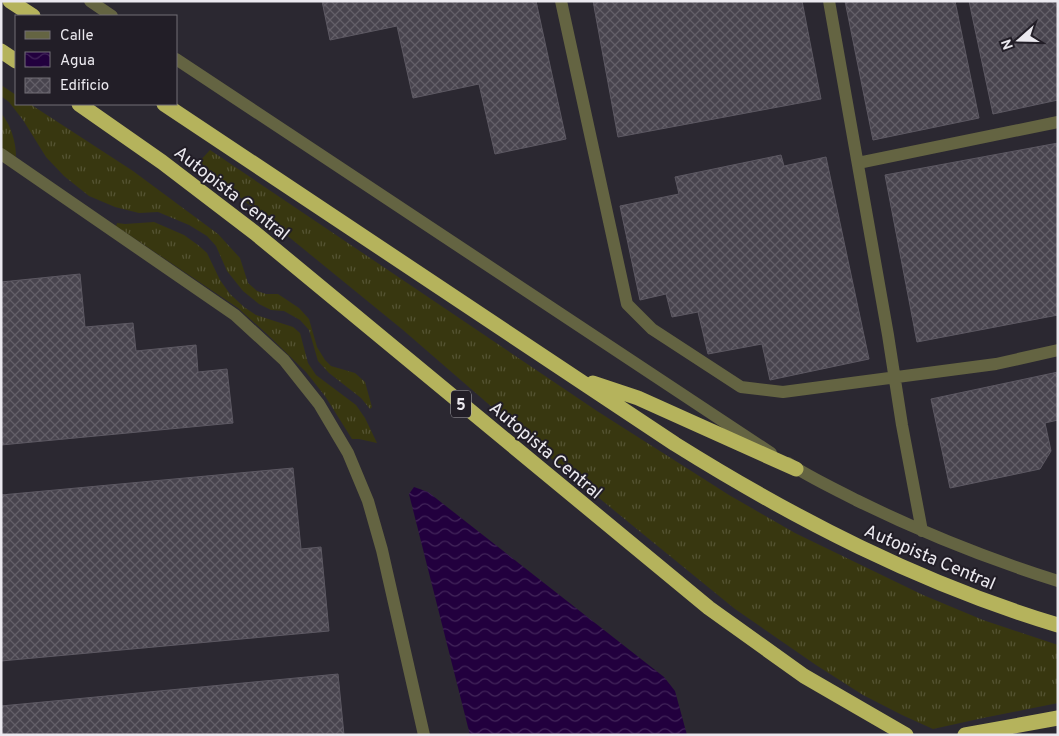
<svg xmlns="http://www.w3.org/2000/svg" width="1059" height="736" viewBox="0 0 1059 736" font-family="Overpass,sans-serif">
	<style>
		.grass { fill: url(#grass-tufts) }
		.water { fill: url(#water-waves) }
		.building { fill: url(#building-cross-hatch); stroke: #5d5963 }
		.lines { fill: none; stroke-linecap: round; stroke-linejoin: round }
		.minor { stroke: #646442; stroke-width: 12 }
		.highway { stroke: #b5b35c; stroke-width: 15 }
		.labels { text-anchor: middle; stroke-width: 4; stroke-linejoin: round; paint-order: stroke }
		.shield { fill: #221e27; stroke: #afacb3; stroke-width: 1 }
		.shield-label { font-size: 16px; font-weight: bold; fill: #ebe9ef }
		.street-label { font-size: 18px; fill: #ebe9ef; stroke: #221e27 }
	</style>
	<defs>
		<pattern id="grass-tufts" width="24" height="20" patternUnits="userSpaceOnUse" patternTransform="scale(1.25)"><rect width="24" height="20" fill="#383710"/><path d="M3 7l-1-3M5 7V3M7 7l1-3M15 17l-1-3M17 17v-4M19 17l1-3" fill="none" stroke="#555433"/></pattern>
		<pattern id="water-waves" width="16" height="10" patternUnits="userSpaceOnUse" patternTransform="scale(1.25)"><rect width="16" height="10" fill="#22003e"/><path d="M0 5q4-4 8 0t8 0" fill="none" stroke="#42255a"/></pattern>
		<pattern id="building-cross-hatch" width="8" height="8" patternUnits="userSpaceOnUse" patternTransform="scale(1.25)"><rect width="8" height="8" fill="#48444e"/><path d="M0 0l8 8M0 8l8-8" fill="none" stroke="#635f68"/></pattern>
	</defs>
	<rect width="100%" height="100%" fill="#2b2831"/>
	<!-- grass -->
	<path class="grass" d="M1 85 16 95V104H30L133 171 218 234 240 258 248 283 257 291 266 294H278L299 308 309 319 317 347 325 360 331 366 355 373 365 382 372 407 370 409 361 398 329 373 318 361 309 330 300 320 284 311 271 310 259 304 243 291 227 271 216 246 207 236 189 225 158 212 139 213 115 207 89 196 64 176 46 157 23 120 9 102 1 96Z
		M1 113C11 125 16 142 16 157L1 147Z
		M210 150 597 411 729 495 795 533 923 595 983 620 1058 645V703L983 718 933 729 902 715 863 695 816 665 735 609 638 530 554 461 403 330 198 163Z
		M154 222 184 235 198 245 207 253 220 280 230 294 244 307 256 315 293 327 300 333 308 363 316 375 356 405 365 418 377 443 359 439H352L325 396 306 372 267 334 238 308 116 226 117 223 125 224Z"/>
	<!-- water -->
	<path class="water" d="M414 487 428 492 664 677 675 691 687 735H470L409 494Z"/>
	<!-- building -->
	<path class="building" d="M322 1H536L566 139 495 154 479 84 413 98 397 26 330 40Z
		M593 1H802L821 99 618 137Z
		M845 1H955L979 118 873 140Z
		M969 1H1058V100L993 114Z
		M1058 143V315L917 342 885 175Z
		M781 155 784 166 826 157 869 359 770 380 762 344 708 354 698 312 672 317 666 294 640 300 620 206 679 194 675 177Z
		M80 274 85 327 133 323 136 351 196 345 198 372 227 369 233 423 1 445V282Z
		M1058 372V420L1045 423 1051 451 1040 469 950 488 931 399Z
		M293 468 301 549 321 547 329 631 1 661V495Z
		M338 674 344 735H1V706Z"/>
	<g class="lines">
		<!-- minor -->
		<path class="minor" d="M90 1 112 16
			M561 1 627 304 652 329 741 387 783 392 996 364 1058 350
			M829 1 888 335 902 425 922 531
			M176 59 771 453
			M1 154 235 315 284 360 319 404 348 453 368 501 382 550 424 735
			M858 163 1058 122
			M788 463C809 477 833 488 856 500 921 532 988 559 1058 581"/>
		<!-- highway -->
		<path class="highway" d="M10 1 33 16
			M1 51 16 61
			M79 104 162 162 255 233 709 608 804 676 906 735
			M164 104 675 444C795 519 921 584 1058 625
			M593 383 638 398 796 469
			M965 735 1058 718"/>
	</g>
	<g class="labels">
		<!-- shield labels -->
		<rect class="shield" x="451" y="390.5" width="20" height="27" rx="4"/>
		<g class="shield-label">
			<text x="461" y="410">5</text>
		</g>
		<!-- street labels -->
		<g class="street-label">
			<text transform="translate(232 193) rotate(38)" y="6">Autopista Central</text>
			<text transform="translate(546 450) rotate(40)" y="6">Autopista Central</text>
			<text transform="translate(930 557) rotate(23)" y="6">Autopista Central</text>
		</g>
	</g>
	<!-- border -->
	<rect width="1059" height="736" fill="none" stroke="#ebe9ef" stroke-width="5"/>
	<!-- legend -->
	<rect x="15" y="15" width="162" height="90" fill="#221e27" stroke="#726f77"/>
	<rect x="25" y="31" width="25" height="8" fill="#646442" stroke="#726f77"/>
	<text x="60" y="40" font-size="15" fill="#ebe9ef">Calle</text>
	<rect x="25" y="52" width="25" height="15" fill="url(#water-waves)" stroke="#726f77"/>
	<text x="60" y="65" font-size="15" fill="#ebe9ef">Agua</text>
	<rect x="25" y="78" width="25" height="15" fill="url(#building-cross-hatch)" stroke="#726f77"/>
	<text x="60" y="90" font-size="15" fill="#ebe9ef">Edificio</text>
	<!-- north arrow -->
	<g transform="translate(1019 40) rotate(250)" stroke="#221e27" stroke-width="4" paint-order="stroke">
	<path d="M0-4L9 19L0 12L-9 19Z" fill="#ebe9ef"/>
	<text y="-8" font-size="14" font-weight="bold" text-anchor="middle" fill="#ebe9ef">N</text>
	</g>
</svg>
